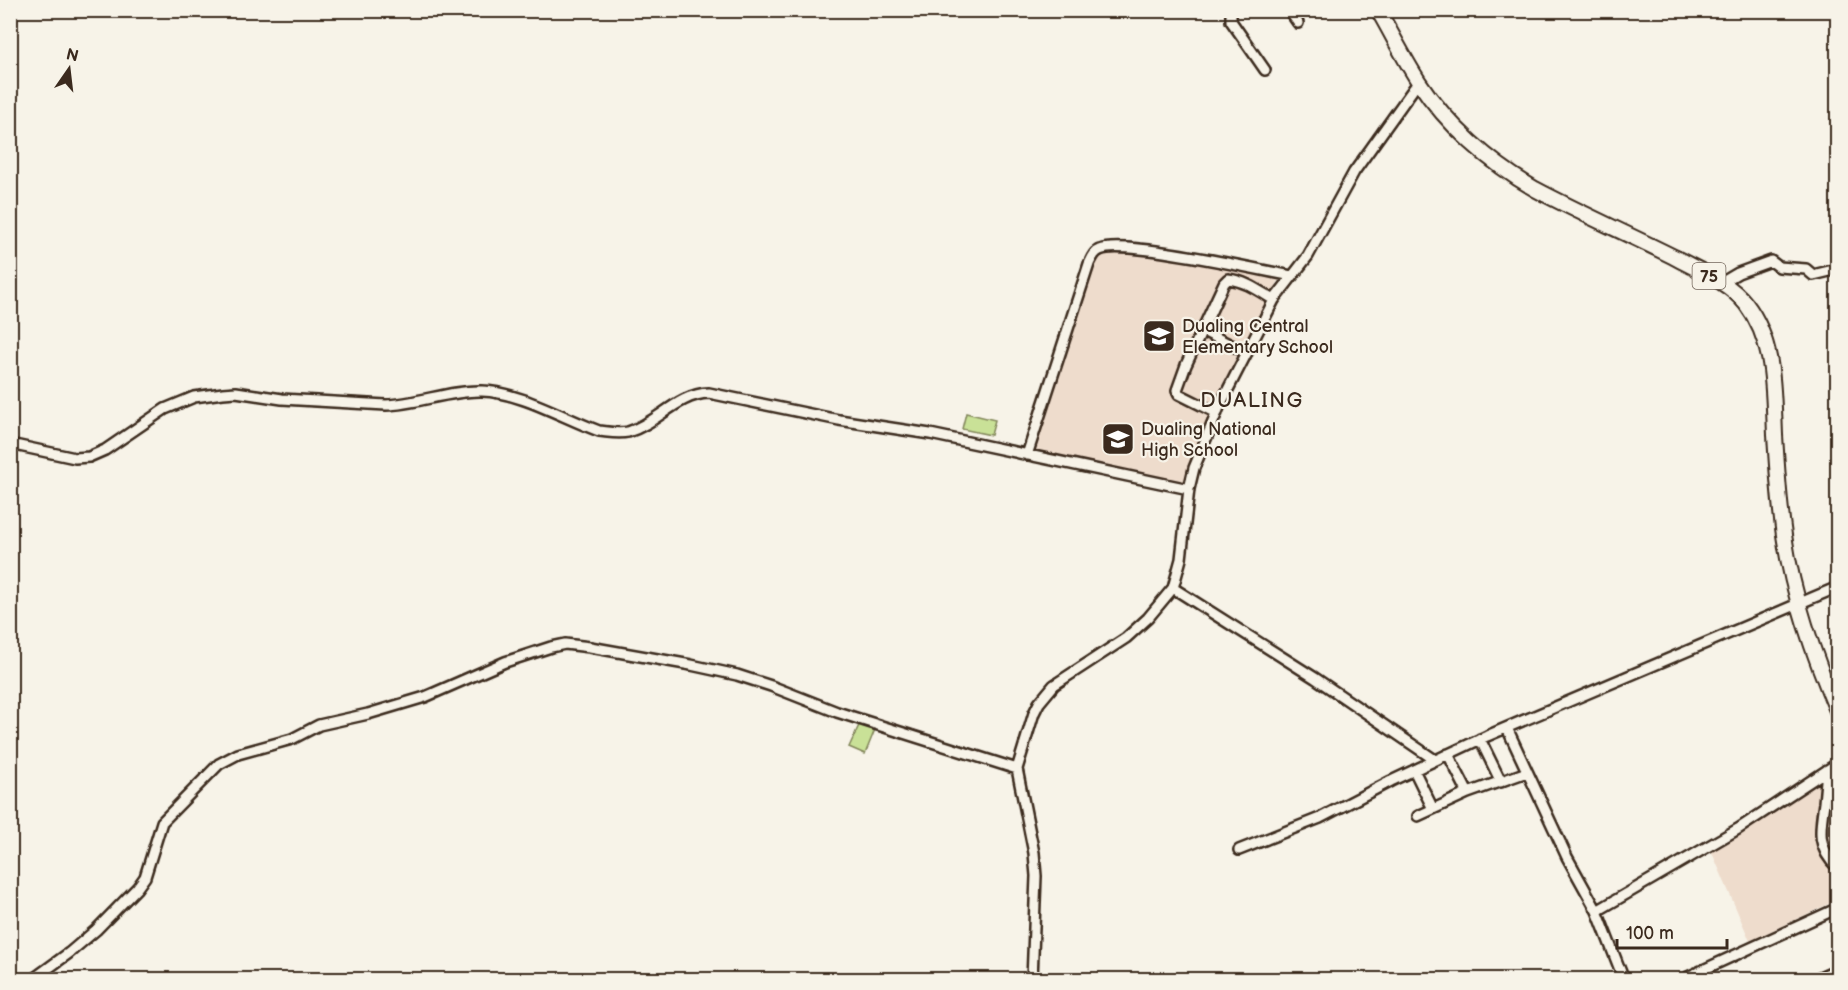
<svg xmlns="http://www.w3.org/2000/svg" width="1848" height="990" viewBox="0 0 1848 990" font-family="'Balsamiq Sans',sans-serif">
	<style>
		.built { fill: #eedccc }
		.green { fill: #c9e197; stroke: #82865a; stroke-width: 1.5 }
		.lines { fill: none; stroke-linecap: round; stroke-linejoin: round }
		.minor-casing { stroke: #3b2a1e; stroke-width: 14 }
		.highway-casing { stroke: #3b2a1e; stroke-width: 18 }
		.minor { stroke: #f7f3e8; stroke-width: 9 }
		.highway { stroke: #f7f3e8; stroke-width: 14 }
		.labels { text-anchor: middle; stroke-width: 4.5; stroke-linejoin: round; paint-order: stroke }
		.shield { fill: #f7f3e8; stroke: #73665b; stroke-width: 1.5 }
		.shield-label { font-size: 16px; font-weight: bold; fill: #3b2a1e }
		.poi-label { font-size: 18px; fill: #3b2a1e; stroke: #f7f3e8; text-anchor: start }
		.quarter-label { font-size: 21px; letter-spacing: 1.5px; fill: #3b2a1e; stroke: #f7f3e8 }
	</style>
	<rect width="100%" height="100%" fill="#f7f3e8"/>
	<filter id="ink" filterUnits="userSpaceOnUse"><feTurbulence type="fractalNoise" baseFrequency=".0167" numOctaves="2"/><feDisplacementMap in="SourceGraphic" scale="12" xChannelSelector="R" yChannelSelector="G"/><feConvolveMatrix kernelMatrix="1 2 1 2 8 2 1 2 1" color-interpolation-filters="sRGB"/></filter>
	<g filter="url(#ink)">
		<!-- built -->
		<path class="built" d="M1108 251H1138L1281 276 1215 405 1184 486 1030 452 1097 256Z
			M1837 769V900L1750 941 1710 848 1775 810Z"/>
		<!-- green -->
		<path class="green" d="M966 413 995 420 991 435 962 429Z
			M861 721 876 727 865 754 849 747Z"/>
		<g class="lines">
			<!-- minor casing -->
			<g class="minor-casing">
				<path id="minor" d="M1231 10V21L1265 70
					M1289 10 1298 23
					M1721 283 1738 273 1771 261 1779 267 1806 269 1813 275 1838 269
					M1203 331 1247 353
					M1217 413 1179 394 1177 390 1186 365 1224 283 1228 279C1246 281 1259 291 1274 300
					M10 444 75 458 89 457 105 450 165 409 194 397 223 393 236 392 282 399 386 405C418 404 450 390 482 391 520 392 563 418 599 431 609 432 618 434 628 432 658 423 677 394 709 393L839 420 930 434 1189 489
					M1027 455 1089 264C1092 258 1094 252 1100 250 1123 239 1260 270 1292 276
					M1173 588 1315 678 1435 760
					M1507 728 1567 857 1597 911 1624 980
					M1480 739 1501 782
					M1448 754 1468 793
					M1414 770 1433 809
					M1827 770C1826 781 1825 792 1824 803 1820 829 1816 848 1838 868
					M1418 816 1468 793 1527 772
					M1239 850 1320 818 1391 781 1487 736 1838 587
					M1597 911 1738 829 1838 763
					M32 980 69 953 96 930 137 888 145 877 162 822 219 764 238 754 292 739 319 725 368 714 425 697 505 662 551 647 565 644 590 647 691 665 737 675 771 686 837 712 1017 769
					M1032 980 1036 876 1034 853 1017 769 1034 713 1039 703 1054 685 1126 638 1148 618 1173 588 1181 559 1189 489 1194 468 1220 405 1274 300 1308 256 1354 172 1419 81
					M1681 980 1838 908
					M1813 980 1838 969"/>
			</g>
			<!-- highway casing -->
			<g class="highway-casing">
				<path id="highway" d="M1378 10C1392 34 1404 59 1419 82 1447 125 1490 163 1535 189 1580 213 1628 234 1674 257 1698 270 1729 282 1746 304 1775 342 1773 389 1775 435 1777 468 1779 502 1784 535 1793 597 1814 656 1838 713"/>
			</g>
			<!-- minor -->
			<use href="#minor" class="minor"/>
			<!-- highway -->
			<use href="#highway" class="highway"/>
		</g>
	</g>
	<!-- icons -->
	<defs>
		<g id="school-square" transform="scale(1.725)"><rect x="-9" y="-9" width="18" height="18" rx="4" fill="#3b2a1e" stroke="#f7f3e8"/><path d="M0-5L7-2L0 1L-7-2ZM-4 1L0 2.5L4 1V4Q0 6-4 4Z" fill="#fff"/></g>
	</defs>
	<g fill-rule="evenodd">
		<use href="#school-square" x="1159" y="336"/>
		<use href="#school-square" x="1118" y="439"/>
	</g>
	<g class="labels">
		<!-- shield labels -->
		<rect class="shield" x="1692.5" y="263" width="33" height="26" rx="4.5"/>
		<g class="shield-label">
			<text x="1709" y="282">75</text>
		</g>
		<!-- poi labels -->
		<g class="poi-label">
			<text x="1182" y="332">Dualing Central<tspan x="1182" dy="21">Elementary School</tspan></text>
			<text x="1141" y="435">Dualing National<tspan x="1141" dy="21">High School</tspan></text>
		</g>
		<!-- quarter labels -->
		<g class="quarter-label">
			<text x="1252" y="407">DUALING</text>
		</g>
	</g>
	<!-- margin -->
	<rect width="1848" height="990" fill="none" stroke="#f7f3e8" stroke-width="36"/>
	<rect x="18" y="18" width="1812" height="954" fill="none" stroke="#3b2a1e" stroke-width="2" filter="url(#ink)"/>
	<!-- north arrow -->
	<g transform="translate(69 69) rotate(14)" stroke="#f7f3e8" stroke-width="4.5" paint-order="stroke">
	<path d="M0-4.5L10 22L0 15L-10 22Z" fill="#3b2a1e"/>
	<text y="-9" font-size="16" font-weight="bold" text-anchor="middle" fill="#3b2a1e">N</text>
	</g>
	<!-- scale -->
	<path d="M1617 939v9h110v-9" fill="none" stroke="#3b2a1e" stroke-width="3"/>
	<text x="1626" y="939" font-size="18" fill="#3b2a1e" stroke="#f7f3e8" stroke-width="4.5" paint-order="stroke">100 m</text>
</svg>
